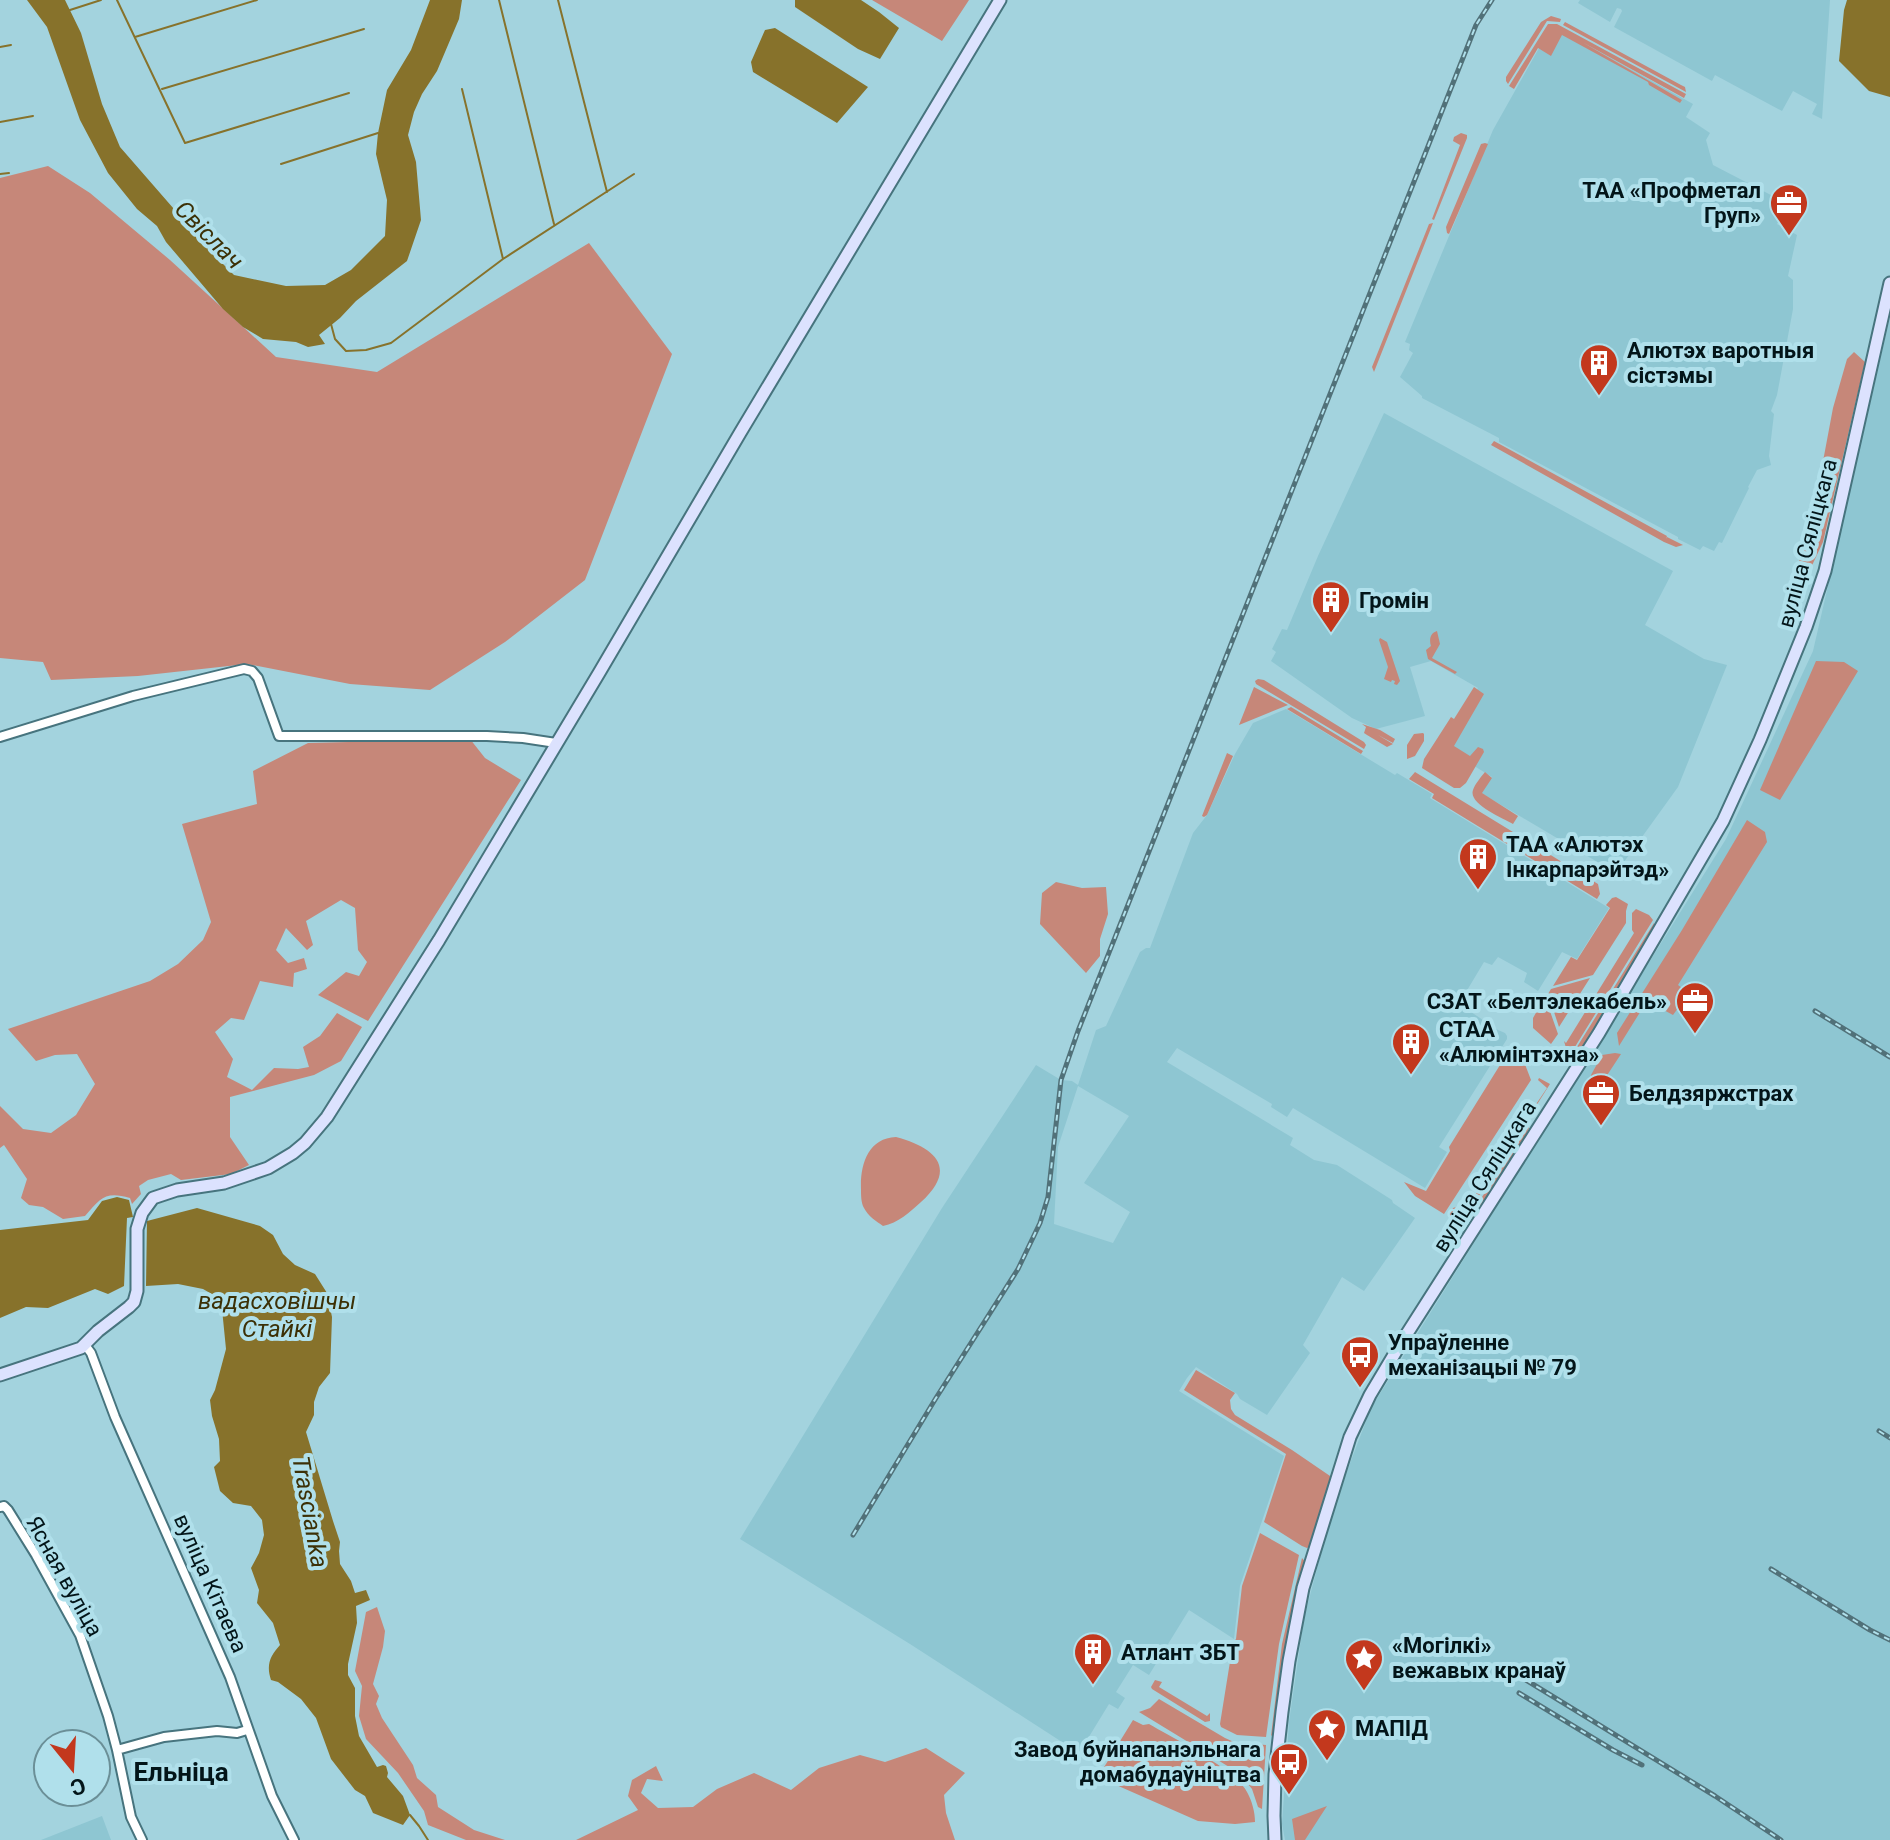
<svg xmlns="http://www.w3.org/2000/svg" width="1890" height="1840" viewBox="0 0 1890 1840" font-family="Roboto,sans-serif">
	<style>
		.built { fill: #8ec6d2; fill-rule: evenodd }
		.green { fill: #c68779 }
		.water { fill: #87722b }
		.lines { fill: none; stroke-linecap: round; stroke-linejoin: round }
		.stream { stroke: #87722b; stroke-width: 2 }
		.minor-casing { stroke: #47747e; stroke-width: 12 }
		.secondary-casing { stroke: #47747e; stroke-width: 15 }
		.minor { stroke: #fff; stroke-width: 8 }
		.secondary { stroke: #dce2fe; stroke-width: 11 }
		.rail-casing { stroke: #517179; stroke-width: 5 }
		.rail { stroke: #b0e0eb; stroke-width: 2; stroke-dasharray: 6; stroke-linecap: butt }
		.labels { text-anchor: middle; stroke-width: 8; stroke-linejoin: round; paint-order: stroke }
		.poi-label { font-size: 22px; font-weight: bold; fill: #031519; stroke: #b0e0eb; text-anchor: start }
		.street-label { font-size: 22px; fill: #031519; stroke: #b0e0eb }
		.water-label { font-size: 24px; font-style: italic; fill: #3c3006; stroke: #b0e0eb }
		.quarter-label { font-size: 26px; font-weight: bold; fill: #031519; stroke: #b0e0eb }
	</style>
	<rect width="100%" height="100%" fill="#a3d3de"/>
	<!-- built -->
	<path class="built" d="M1580 0H1830L1822 119 1812 114 1817 104 1793 91 1782 111 1715 75 1712 81 1614 27 1622 11 1621 9 1617 8 1610 22 1578 3Z
		M1552 25 1693 104 1686 117 1710 133 1706 140 1713 165 1788 204 1777 224 1797 235 1788 276 1793 280V309L1777 395 1771 411 1774 414 1769 456 1771 465 1757 470 1748 487 1749 488 1722 543 1719 542 1714 551 1703 546 1700 550 1678 539V537L1499 442V438L1422 398V396L1400 377 1413 353 1409 350 1410 344 1405 342 1493 130Z
		M1890 317V1840H1285L1282 1824 1289 1722 1304 1618 1333 1508 1371 1408 1726 839 1813 651Z
		M1384 413 1673 571 1645 625 1704 659 1727 665 1678 787 1616 873 1481 793 1492 777 1442 746 1478 688 1431 661 1410 667 1425 716 1376 729 1352 718 1271 661 1276 652 1272 649 1282 629 1287 630 1318 556Z
		M1286 709 1395 775 1397 773 1432 794 1430 798 1609 908 1577 959 1562 952 1538 991 1524 982 1527 973 1498 957 1492 965 1484 962 1463 997 1465 1008 1498 1030 1505 1033 1507 1036V1039L1439 1147 1447 1152 1425 1188 1293 1108 1287 1117 1271 1107 1272 1104 1177 1048 1167 1062 1293 1138 1290 1145 1314 1160 1337 1165 1392 1200 1393 1203 1415 1218 1364 1291 1342 1277 1303 1345 1310 1353 1267 1415 1240 1399 1237 1394 1196 1367 1187 1378 1179 1391 1284 1456 1240 1586 1234 1639 1189 1610 1149 1675 1133 1665 1116 1692 1125 1698 1118 1709 1109 1704 1079 1753 910 1644 740 1539 942 1208 1036 1065 1061 1080 1072 1081 1078 1085 1096 1030 1106 1026 1140 952 1146 948H1150L1193 833 1207 815 1235 754 1253 723ZM1078 1086 1129 1116 1084 1183 1130 1212 1113 1243 1054 1224 1058 1147Z
		M102 1816 111 1840H41Z"/>
	<!-- green -->
	<path class="green" d="M872 0H969L942 41Z
		M1551 16 1561 19 1560 22 1547 21 1508 84 1506 81V77L1541 22Z
		M1565 22 1681 85 1685 87 1686 92 1563 25Z
		M1548 24H1557L1686 94 1684 98 1582 42 1682 100 1680 103 1649 85 1648 82 1562 35 1551 56 1538 48 1514 89 1509 86Z
		M1461 133 1467 135V138L1434 220 1432 219 1460 145 1453 141 1454 137Z
		M1485 143 1488 144 1449 234 1447 233 1446 227 1481 144Z
		M48 166 90 193 170 260 276 357 377 372 589 243 672 354 585 580 505 642 430 690 350 684 247 664 138 676 51 680 43 662 0 658V178Z
		M1433 223 1374 372 1372 367 1429 224Z
		M1854 352 1865 362 1823 542 1808 574H1800L1799 554 1824 456 1833 408 1847 359Z
		M1494 441 1667 536 1666 539 1667 537 1683 545 1676 547 1664 542 1491 445Z
		M1437 631 1440 644 1432 658 1457 672 1455 674 1428 659 1426 650 1431 646C1429 640 1430 633 1437 631Z
		M1380 638 1387 642 1400 681 1397 685 1394 684 1395 681 1392 680 1391 682 1384 679 1388 667 1379 640Z
		M1816 661 1844 662 1858 671 1780 800 1760 790Z
		M1258 679 1264 680 1364 742 1366 745 1364 749 1256 684 1255 681Z
		M1254 687 1288 705 1239 725Z
		M1474 687 1484 694 1454 746 1470 756 1478 747 1483 749 1484 752 1466 783 1460 788H1454L1422 768 1424 759 1451 717 1454 719Z
		M1291 707 1363 751 1361 754 1287 709Z
		M1362 724 1380 730 1395 739 1393 743 1378 735 1393 744 1387 747 1367 735 1364 733 1366 727Z
		M1423 733 1424 734V741L1415 756 1407 759V745L1414 734Z
		M470 739 485 758 521 780 368 1021 318 995 346 972 359 976 367 962 358 950 355 908 341 900 306 921 313 945 307 950 286 928 276 950 288 963 304 958 307 969 294 973 293 987 260 981 244 1020 231 1018 215 1032 233 1059 227 1077 252 1090 274 1068 298 1069 309 1067 303 1047 320 1036 337 1013 362 1027 341 1061 314 1075 230 1097V1137L249 1165 231 1174 181 1180 171 1174 148 1180 139 1186 141 1194 132 1204 130 1198C105 1191 101 1198 85 1216L63 1219 43 1207 29 1205 21 1198 27 1179 4 1145 0 1148V1106L23 1129 51 1133 76 1115 95 1084 77 1054 55 1055 36 1061 8 1029 150 981 178 964 203 940 211 922 182 824 257 804 253 771 308 743Z
		M1227 753 1233 756 1207 815 1204 817 1202 816Z
		M1415 772 1598 884 1600 894 1597 899 1432 798 1434 794 1409 779Z
		M1485 772 1492 778 1482 793 1518 816 1513 824C1502 818 1468 804 1473 790 1475 784 1481 777 1485 772Z
		M1747 820 1765 832 1767 842 1678 985 1689 993 1673 1015 1647 1001 1619 1046 1617 1033 1682 930Z
		M1056 882 1082 888 1106 887 1108 914 1100 939V956L1086 973 1040 924 1042 893Z
		M1616 897 1628 904 1626 911V923L1593 975 1553 986 1571 957 1577 960 1610 908 1606 905 1612 898Z
		M1636 909 1649 915 1653 920 1570 1055H1568L1564 1041 1566 1043 1634 933 1632 930V913Z
		M1654 923 1656 930 1574 1062 1572 1055Z
		M1590 978 1559 1027 1548 994 1551 989Z
		M1545 997 1558 1034 1551 1044 1533 1028V1018Z
		M1615 1053 1621 1054 1602 1083 1591 1077V1075L1602 1055Z
		M1523 1059 1531 1080 1444 1214 1415 1196 1404 1182 1426 1191 1450 1151 1449 1147 1500 1065Z
		M1539 1078 1550 1084 1467 1215 1457 1217 1454 1220 1449 1216 1453 1208 1456 1207 1464 1211 1547 1088 1538 1080Z
		M1527 1126 1529 1128 1522 1144 1475 1219 1470 1216Z
		M896 1137C936 1148 958 1168 921 1202 910 1212 898 1223 883 1226 876 1221 868 1216 864 1208 861 1203 861 1195 861 1189 860 1165 868 1138 896 1137Z
		M1196 1370 1235 1393 1230 1400 1231 1409 1235 1415 1292 1450 1333 1478 1311 1546 1307 1548 1302 1546 1264 1522 1286 1454 1184 1390Z
		M1260 1533 1299 1555 1279 1644 1266 1737 1237 1735 1221 1727 1220 1724 1233 1643 1236 1639 1242 1586Z
		M1302 1558 1307 1564 1277 1730 1271 1736 1282 1644Z
		M377 1607 385 1631 383 1647 373 1684 379 1696 376 1704 382 1718 413 1765 417 1778 436 1795 438 1807 474 1830 505 1840H466L428 1825 424 1811 398 1773 366 1739 359 1716 362 1686 355 1671 366 1612Z
		M1155 1680 1162 1682 1159 1687 1207 1716 1210 1713V1721L1205 1722 1152 1689 1151 1687Z
		M1159 1699 1225 1738 1234 1742 1266 1745 1262 1809 1258 1807 1252 1789 1239 1773 1139 1712 1150 1708Z
		M1133 1720 1143 1725 1149 1724C1173 1738 1235 1769 1247 1792 1252 1801 1255 1812 1255 1822L1235 1824 1198 1821 1098 1777Z
		M926 1748 965 1773 944 1795 946 1813 955 1840H576L638 1810 628 1796 632 1780 656 1766 663 1781 647 1779 641 1793 658 1808 693 1807 717 1789 754 1773 791 1790 819 1768 860 1755 885 1762Z
		M1327 1806 1305 1840H1295L1292 1819Z"/>
	<!-- water -->
	<path class="water" d="M27 0H65L81 33 102 104 120 147 214 255 234 275 286 286 325 285 351 270 385 236 387 200 376 154 378 133 387 90 411 50 430 0H462L459 19 437 71 422 94 414 112 408 135 416 162 421 220 407 261 356 301 340 318 319 335 325 344 308 347 296 342 263 339 243 327 223 309 166 242 157 226 137 209 108 173 80 120 47 27Z
		M795 0H861L879 12 899 28 880 59 858 49 795 7Z
		M1847 0H1890V97L1869 91 1839 61 1844 10Z
		M775 28 868 87 837 123 753 72 751 62 765 30Z
		M117 1197 129 1200 133 1217 127 1218 124 1286 108 1294 95 1289 48 1308 26 1307 0 1318V1230L88 1220 102 1201Z
		M197 1208 260 1226 273 1235 283 1254 295 1265 315 1274 327 1293 332 1317 330 1373 319 1387 314 1402V1415L306 1432 333 1521 340 1542 339 1551 340 1564 351 1581 355 1593 366 1590 370 1600 356 1606 357 1623 348 1664V1675L355 1688V1716L359 1736 377 1767 383 1765 386 1766 388 1773 387 1777 403 1796 410 1815 403 1825 373 1813 365 1796 355 1790 331 1759 316 1718 301 1699 278 1682 271 1680C266 1665 270 1656 280 1645L273 1623 257 1603 259 1590 251 1568 259 1553 264 1535 262 1520 251 1506 233 1503 220 1491 214 1467 220 1461 219 1439 212 1416 210 1400 215 1390 226 1349 222 1309 217 1297 203 1289 178 1284 146 1286 147 1221Z"/>
	<g class="lines">
		<!-- stream -->
		<path class="stream" d="M117 0 185 143 349 93
			M499 0 554 224
			M558 0 607 192
			M70 10 101 0
			M135 37 257 0
			M0 47 11 45
			M162 89 364 29
			M462 89 503 259
			M0 122 33 116
			M281 164 378 133
			M0 174 9 173
			M331 324 335 339 346 351 366 350 391 343 503 259 634 174
			M410 1815 419 1826 428 1840"/>
		<!-- minor casing -->
		<g class="minor-casing">
			<path id="minor" d="M0 737 133 696 244 669 252 671 258 678 279 736H487L523 738 556 743
				M85 1345 91 1353 115 1417 230 1677 272 1796 294 1840
				M0 1507 4 1506 8 1510 36 1555 80 1635 108 1716 117 1750 131 1817 142 1840
				M117 1750 164 1737 217 1731 237 1733 247 1730"/>
		</g>
		<!-- secondary casing -->
		<g class="secondary-casing">
			<path id="secondary" d="M0 1375 81 1348 98 1331 129 1307 134 1302 137 1291V1229L142 1213 153 1198 177 1190 224 1183 268 1168 293 1153 305 1143 327 1117 439 940 599 673 740 433 1000 0
				M1275 1840 1274 1816 1275 1774 1282 1712 1289 1661 1303 1588 1350 1437 1370 1395 1401 1343 1599 1033 1723 821 1760 740 1806 627 1825 571 1890 283"/>
		</g>
		<!-- minor -->
		<use href="#minor" class="minor"/>
		<!-- secondary -->
		<use href="#secondary" class="secondary"/>
		<!-- rail casing -->
		<g class="rail-casing">
			<path id="rail" d="M1815 1011 1890 1057
				M1879 1431 1890 1438
				M853 1535 936 1398 1018 1269 1040 1223 1048 1197 1061 1080 1078 1031 1476 25 1492 0
				M1771 1569 1870 1630 1890 1640
				M1526 1680 1715 1796 1781 1840
				M1519 1693 1613 1750 1642 1765"/>
		</g>
		<!-- rail -->
		<use href="#rail" class="rail"/>
	</g>
	<!-- icons -->
	<defs>
		<g id="office-pin" transform="scale(2)"><path d="M0 17L-7.5 6A9.5 9.5 0 1 1 7.5 6Z" fill="#c3381d" stroke="#b0e0eb"/><path d="M-6-3h4V-5.5h4V-3h4V5H-6ZM-1-4.5V-3h2v-1.5ZM-6 0V1H6V0Z" fill="#fff"/></g>
		<g id="building-pin" transform="scale(2)"><path d="M0 17L-7.5 6A9.5 9.5 0 1 1 7.5 6Z" fill="#c3381d" stroke="#b0e0eb"/><path d="M-4-6H4V6H1V3H-1V6H-4ZM-2.5-4.3h1.7v1.8h-1.7ZM.8-4.3h1.7v1.8H.8ZM-2.5-1h1.7V.8h-1.7ZM.8-1h1.7V.8H.8Z" fill="#fff"/></g>
		<g id="bus-pin" transform="scale(2)"><path d="M0 17L-7.5 6A9.5 9.5 0 1 1 7.5 6Z" fill="#c3381d" stroke="#b0e0eb"/><path d="M-5-6H5V4H4V6H2V4H-2V6H-4V4H-5ZM-3.5-4V0h7V-4ZM-3.5 1.2v1.5H-2V1.2ZM2 1.2v1.5H3.5V1.2Z" fill="#fff"/></g>
		<g id="sight-pin" transform="scale(2)"><path d="M0 17L-7.5 6A9.5 9.5 0 1 1 7.5 6Z" fill="#c3381d" stroke="#b0e0eb"/><path d="M0-6L1.8-2.2L6-1.7L2.9 1.2L3.7 5.4L0 3.3L-3.7 5.4L-2.9 1.2L-6-1.7L-1.8-2.2Z" fill="#fff"/></g>
	</defs>
	<g fill-rule="evenodd">
		<use href="#office-pin" x="1789" y="203"/>
		<use href="#building-pin" x="1599" y="363"/>
		<use href="#building-pin" x="1331" y="600"/>
		<use href="#building-pin" x="1478" y="857"/>
		<use href="#office-pin" x="1695" y="1001"/>
		<use href="#building-pin" x="1411" y="1042"/>
		<use href="#office-pin" x="1601" y="1093"/>
		<use href="#bus-pin" x="1360" y="1355"/>
		<use href="#building-pin" x="1093" y="1652"/>
		<use href="#sight-pin" x="1364" y="1658"/>
		<use href="#sight-pin" x="1327" y="1728"/>
		<use href="#bus-pin" x="1289" y="1762"/>
	</g>
	<g class="labels">
		<!-- poi labels -->
		<g class="poi-label">
			<text x="1761" y="198" text-anchor="end">ТАА «Профметал<tspan x="1761" dy="25">Груп»</tspan></text>
			<text x="1627" y="358">Алютэх варотныя<tspan x="1627" dy="25">сістэмы</tspan></text>
			<text x="1359" y="608">Громін</text>
			<text x="1506" y="852">ТАА «Алютэх<tspan x="1506" dy="25">Інкарпарэйтэд»</tspan></text>
			<text x="1667" y="1009" text-anchor="end">СЗАТ «Белтэлекабель»</text>
			<text x="1439" y="1037">СТАА<tspan x="1439" dy="25">«Алюмінтэхна»</tspan></text>
			<text x="1629" y="1101">Белдзяржстрах</text>
			<text x="1388" y="1350">Упраўленне<tspan x="1388" dy="25">механізацыі № 79</tspan></text>
			<text x="1392" y="1653">«Могілкі»<tspan x="1392" dy="25">вежавых кранаў</tspan></text>
			<text x="1121" y="1660">Атлант ЗБТ</text>
			<text x="1355" y="1736">МАПІД</text>
			<text x="1261" y="1757" text-anchor="end">Завод буйнапанэльнага<tspan x="1261" dy="25">домабудаўніцтва</tspan></text>
		</g>
		<!-- street labels -->
		<g class="street-label">
			<text transform="translate(1807 543) rotate(-75)" y="8">вуліца Сяліцкага</text>
			<text transform="translate(1484 1176) rotate(-58)" y="8">вуліца Сяліцкага</text>
			<text transform="translate(65 1576) rotate(61)" y="8">Ясная вуліца</text>
			<text transform="translate(211 1583) rotate(66)" y="8">вуліца Кітаева</text>
		</g>
		<!-- water labels -->
		<g class="water-label">
			<text transform="translate(209 235) rotate(45)" y="8">Свіслач</text>
			<text x="277" y="1309">вадасховішчы<tspan x="277" dy="28">Стайкі</tspan></text>
			<text transform="translate(310 1512) rotate(80)" y="8">Trascianka</text>
		</g>
		<!-- quarter labels -->
		<g class="quarter-label">
			<text x="181" y="1781">Ельніца</text>
		</g>
	</g>
	<!-- north arrow -->
	<g transform="translate(72 1768) rotate(162)"><circle r="38" fill="#b0e0eb" stroke="#6b8f97" stroke-width="2"/>
	<path d="M0-6L14 30L0 20L-14 30Z" fill="#c3381d"/>
	<text y="-12" font-size="22" font-weight="bold" text-anchor="middle" fill="#031519">С</text>
	</g>
</svg>
